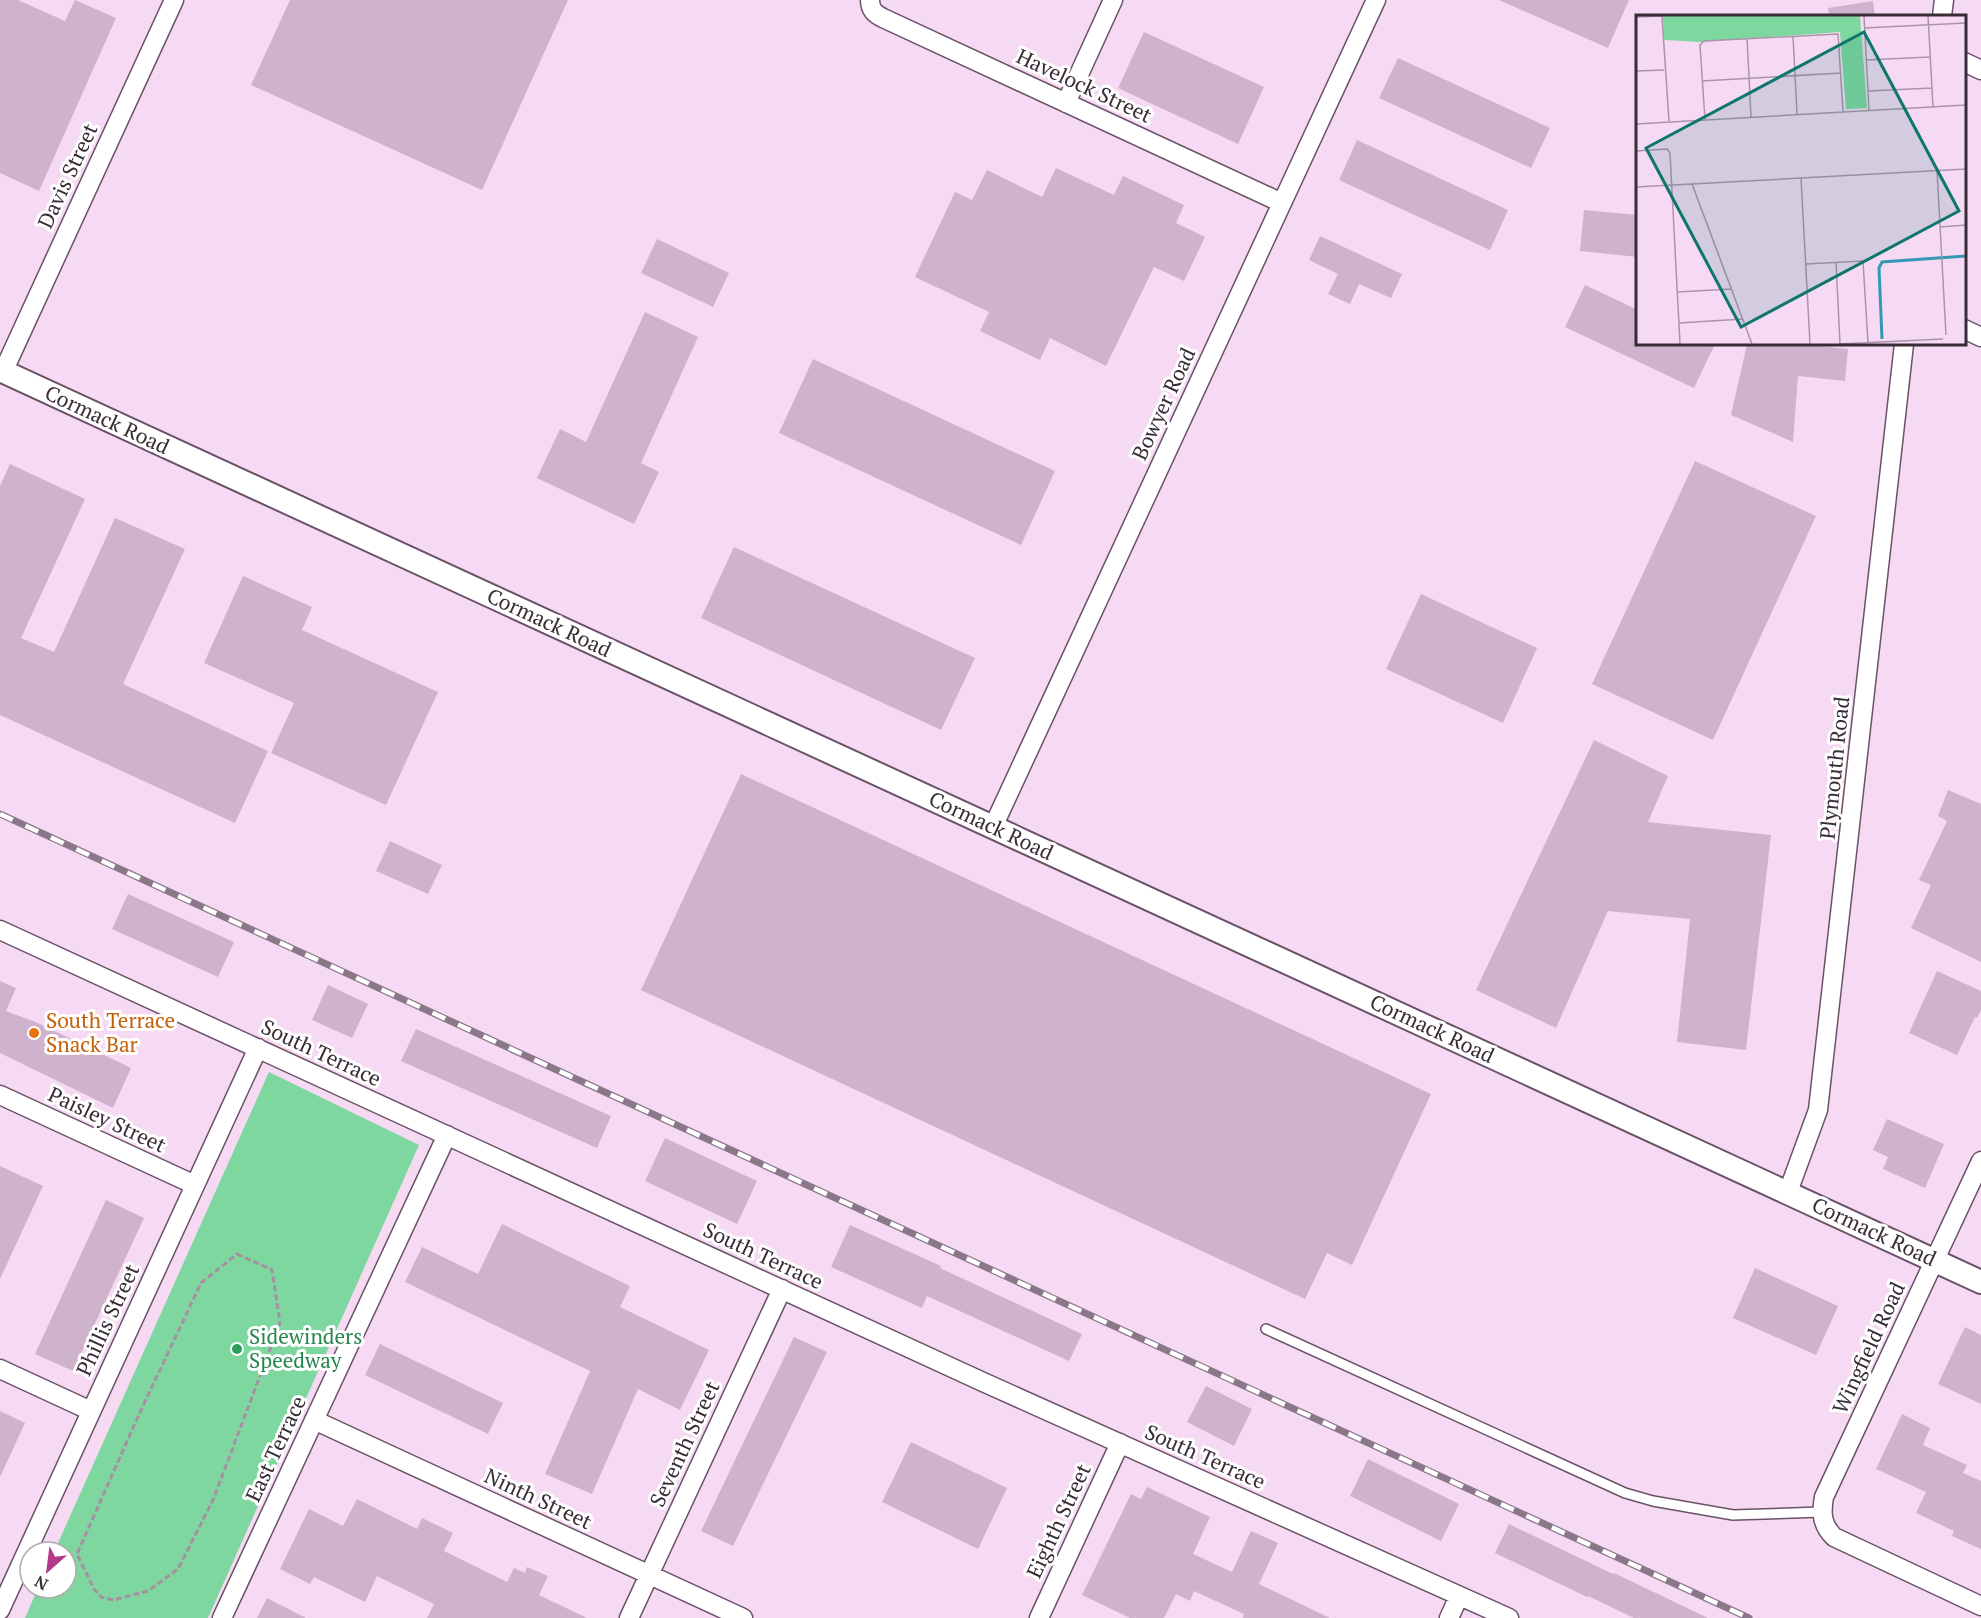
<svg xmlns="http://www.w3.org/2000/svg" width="1981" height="1618" viewBox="0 0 1981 1618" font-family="'PT Serif',serif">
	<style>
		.green { fill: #7fd7a0 }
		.building { fill: #cfb3cc }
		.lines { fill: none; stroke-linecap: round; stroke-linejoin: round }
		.service-casing { stroke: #6a5268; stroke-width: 12 }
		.minor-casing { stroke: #6a5268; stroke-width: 21 }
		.tertiary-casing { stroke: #6a5268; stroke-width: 26 }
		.path { stroke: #a591a3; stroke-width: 3; stroke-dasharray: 6 3; stroke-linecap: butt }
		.service { stroke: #fff; stroke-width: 9 }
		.minor { stroke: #fff; stroke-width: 18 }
		.tertiary { stroke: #fff; stroke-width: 22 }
		.rail-casing { stroke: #8a7889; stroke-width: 7 }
		.rail { stroke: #fff; stroke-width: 4.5; stroke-dasharray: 14; stroke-linecap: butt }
		.food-dot { fill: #e8710a; stroke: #fff; stroke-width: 2 }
		.leisure-dot { fill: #2e9e5b; stroke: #fff; stroke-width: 2 }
		.labels { text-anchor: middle; stroke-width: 6; stroke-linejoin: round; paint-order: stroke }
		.street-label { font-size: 21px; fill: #382d37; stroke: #fff }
		.food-label { font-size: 21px; fill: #c56008; stroke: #fff; text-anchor: start }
		.leisure-label { font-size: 21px; fill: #27864d; stroke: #fff; text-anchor: start }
		.inset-river { fill: none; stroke: #3398b6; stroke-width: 3 }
		.inset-road { fill: none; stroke: #aa95a8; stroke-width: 1.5 }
		.view { fill: #0f766e; fill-opacity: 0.15; stroke: #0f766e; stroke-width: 3 }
		.inset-edge { fill: none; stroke: #382d37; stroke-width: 3 }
	</style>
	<rect width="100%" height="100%" fill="#f6daf3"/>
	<!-- green -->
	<path class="green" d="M269 1072 419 1145 208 1618H25L38 1588H66V1552H54Z"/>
	<!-- building -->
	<path class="building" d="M0 0H18L65 21 75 0 116 18 39 191 0 173Z
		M290 0H568L482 190 251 85Z
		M1499 0H1629L1608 48Z
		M1873 1 1875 16H1829L1828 8Z
		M1144 32 1264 87 1238 144 1118 88Z
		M1398 58 1550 128 1531 168 1379 98Z
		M1357 140 1508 210 1490 250 1339 180Z
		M1056 168 1114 195 1123 176 1184 205 1176 223 1205 237 1184 281 1154 267 1106 366 1050 338 1040 360 980 331 989 312 915 277 955 192 972 200 987 170 1042 197Z
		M1584 210 1638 215V257L1580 251Z
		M1320 236 1402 274 1391 298 1359 284 1350 304 1328 294 1338 274 1309 260Z
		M657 239 729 273 713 307 641 273Z
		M1585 285 1638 310V344H1715L1694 388 1565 327Z
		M645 312 698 337 641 463 659 472 634 524 537 478 560 429 586 442Z
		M1747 344H1801L1848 349 1845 381 1798 376 1793 442 1731 415Z
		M813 359 1055 471 1021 545 779 433Z
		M1695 461 1816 516 1713 740 1592 684Z
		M10 464 85 499 21 638 54 652 115 518 185 549 123 684 268 751 235 823 0 715V486Z
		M734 547 975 658 941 730 701 618Z
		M243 576 312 607 302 630 438 692 386 805 271 753 294 703 204 663Z
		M1421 594 1537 648 1503 723 1386 669Z
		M1594 740 1668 776 1648 822 1771 835 1746 1050 1677 1042 1690 919 1608 911 1556 1028 1476 990Z
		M741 774 1431 1094 1352 1265 1327 1253 1305 1299 641 990Z
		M1948 790 1981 804V962L1911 928 1931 885 1919 880 1947 821 1938 816Z
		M390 841 442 865 428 894 376 871Z
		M128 894 234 942 218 977 112 929Z
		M1937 971 1981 991V1010L1977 1018 1975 1017 1957 1055 1909 1033Z
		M0 981 16 988 6 1011 38 1023 131 1068 113 1108 0 1053Z
		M328 985 368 1004 352 1038 312 1020Z
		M416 1029 611 1116 597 1148 401 1061Z
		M1887 1119 1944 1144 1925 1188 1883 1169 1888 1157 1873 1150Z
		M665 1138 757 1181 737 1224 645 1181Z
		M0 1166 43 1186 0 1279Z
		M106 1200 144 1218 73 1371 35 1354Z
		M502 1224 630 1286 620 1307 709 1350 680 1410 638 1389 592 1494 545 1474 590 1371 405 1282 422 1247 478 1274Z
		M850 1225 941 1266 940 1268 1082 1334 1069 1361 927 1296 922 1308 831 1267Z
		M1755 1268 1838 1306 1816 1355 1733 1318Z
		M1965 1327 1981 1335V1404L1938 1384Z
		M794 1337 827 1352 733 1546 701 1531Z
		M380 1344 503 1403 488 1434 365 1375Z
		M1206 1386 1252 1409 1234 1446 1187 1422Z
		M0 1411 25 1423 0 1477Z
		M1902 1414 1930 1428 1923 1445 1967 1465 1963 1473 1981 1481V1549L1952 1536 1954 1531 1916 1513 1926 1492 1876 1469Z
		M911 1442 1007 1488 978 1549 882 1502Z
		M1368 1459 1459 1504 1441 1541 1350 1496Z
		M1147 1487 1210 1517 1193 1554 1232 1572 1251 1531 1278 1543 1259 1584 1330 1618H1243L1244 1614 1194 1591 1190 1601 1176 1594 1164 1618H1130L1082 1595 1131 1494 1141 1499Z
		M357 1499 417 1529 422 1518 453 1533 444 1551 507 1582 514 1568 525 1573 527 1567 548 1576 539 1595 587 1618H427L434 1604 377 1576 365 1602 314 1577 310 1584 280 1569 309 1509 343 1526Z
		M1509 1524 1613 1574 1614 1573 1708 1618H1634L1588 1596 1587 1597 1495 1553Z
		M267 1598 306 1618H257Z"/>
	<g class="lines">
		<!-- service casing -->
		<g class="service-casing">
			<path id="service" d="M1266 1329 1625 1493 1653 1501 1733 1515 1821 1512"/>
		</g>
		<!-- minor casing -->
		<g class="minor-casing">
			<path id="minor" d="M870 0C870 10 875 14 883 18L1282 203
				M1942 16 1944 0
				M1964 62 1981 70
				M1066 103 1113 0
				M1964 329 1981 337
				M3 372 174 0
				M993 827 1376 0
				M0 930 983 1382 1509 1618
				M0 1095 195 1185
				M1981 1161 1824 1497C1821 1514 1822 1525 1834 1537L1981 1606
				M1788 1192 1818 1110 1904 344
				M0 1369 91 1411
				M314 1420 743 1618
				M0 1610 258 1048
				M222 1618 447 1135
				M629 1618 782 1289
				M1039 1618 1120 1443
				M1449 1618 1459 1596"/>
		</g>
		<!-- tertiary casing -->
		<g class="tertiary-casing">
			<path id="tertiary" d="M0 370 1981 1282"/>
		</g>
		<!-- path -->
		<path class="path" d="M237 1254 272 1270 280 1323 213 1500 178 1569 148 1591 113 1600 101 1597 94 1589 77 1554 141 1410 201 1283Z"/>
		<!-- service -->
		<use href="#service" class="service"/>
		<!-- minor -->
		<use href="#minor" class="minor"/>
		<!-- tertiary -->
		<use href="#tertiary" class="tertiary"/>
		<!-- rail casing -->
		<g class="rail-casing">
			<path id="rail" d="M0 814 1749 1618"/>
		</g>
		<!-- rail -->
		<use href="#rail" class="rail"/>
	</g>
	<!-- markers -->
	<circle class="food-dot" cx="34" cy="1033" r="6"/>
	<circle class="leisure-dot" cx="237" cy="1349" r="6"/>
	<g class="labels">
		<!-- street labels -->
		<g class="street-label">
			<text transform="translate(1084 86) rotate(25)" y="7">Havelock Street</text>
			<text transform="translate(68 176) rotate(-65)" y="7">Davis Street</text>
			<text transform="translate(1164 404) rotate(-65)" y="7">Bowyer Road</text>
			<text transform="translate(107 420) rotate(25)" y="7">Cormack Road</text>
			<text transform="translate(549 623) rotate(25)" y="7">Cormack Road</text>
			<text transform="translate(1835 768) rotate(-84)" y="7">Plymouth Road</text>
			<text transform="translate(991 826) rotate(25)" y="7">Cormack Road</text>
			<text transform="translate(1432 1029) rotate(25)" y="7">Cormack Road</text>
			<text transform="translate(321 1053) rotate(25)" y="7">South Terrace</text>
			<text transform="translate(107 1120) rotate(25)" y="7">Paisley Street</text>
			<text transform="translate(1874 1232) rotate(25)" y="7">Cormack Road</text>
			<text transform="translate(763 1256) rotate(25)" y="7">South Terrace</text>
			<text transform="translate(108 1320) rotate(-65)" y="7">Phillis Street</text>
			<text transform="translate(1869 1348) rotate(-65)" y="7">Wingfield Road</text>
			<text transform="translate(685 1444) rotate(-65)" y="7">Seventh Street</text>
			<text transform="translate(276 1449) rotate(-65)" y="7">East Terrace</text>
			<text transform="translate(1205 1457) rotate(24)" y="7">South Terrace</text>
			<text transform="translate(538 1499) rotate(25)" y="7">Ninth Street</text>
			<text transform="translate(1059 1521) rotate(-65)" y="7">Eighth Street</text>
		</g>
		<!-- food labels -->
		<g class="food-label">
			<text x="46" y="1028">South Terrace<tspan x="46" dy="24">Snack Bar</tspan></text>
		</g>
		<!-- leisure labels -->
		<g class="leisure-label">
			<text x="249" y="1344">Sidewinders<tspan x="249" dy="24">Speedway</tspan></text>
		</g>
	</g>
	<!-- overview -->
	<g transform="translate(1636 15)">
		<rect width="330" height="330" fill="#f6daf3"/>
		<path d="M27 1H224L231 93 210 94 204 17 65 27 28 25Z" fill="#7fd7a0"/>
		<path class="inset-river" d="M246 324 243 253 246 247 330 241"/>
		<path class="inset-road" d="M26 1 33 106M228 1 233 95M292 1 297 92M0 2 26 1M228 13 330 8M157 21 161 99M111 23 115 102M230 45 294 42M0 56 28 55M66 66 205 58M232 76 296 73M69 105 64 30 68 26 202 19 207 97M0 109 330 90M0 136 31 134 34 138 44 329M301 155 310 320M165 163 174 329M56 169 116 329M0 172 330 154M304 212 330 210M200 247 204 329M170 249 227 246 232 328M42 277 95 274M43 308 107 304M203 329 307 324"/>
		<path class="view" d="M228 17 323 196 105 312 10 133Z"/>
		<rect width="330" height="330" class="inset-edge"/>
	</g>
	<!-- north arrow -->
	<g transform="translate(48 1570) rotate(208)"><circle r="28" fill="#ffffff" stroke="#afabaf" stroke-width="1.5"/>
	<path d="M0-4.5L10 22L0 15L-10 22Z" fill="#b43889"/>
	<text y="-9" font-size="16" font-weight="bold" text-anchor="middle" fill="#382d37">N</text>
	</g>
</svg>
